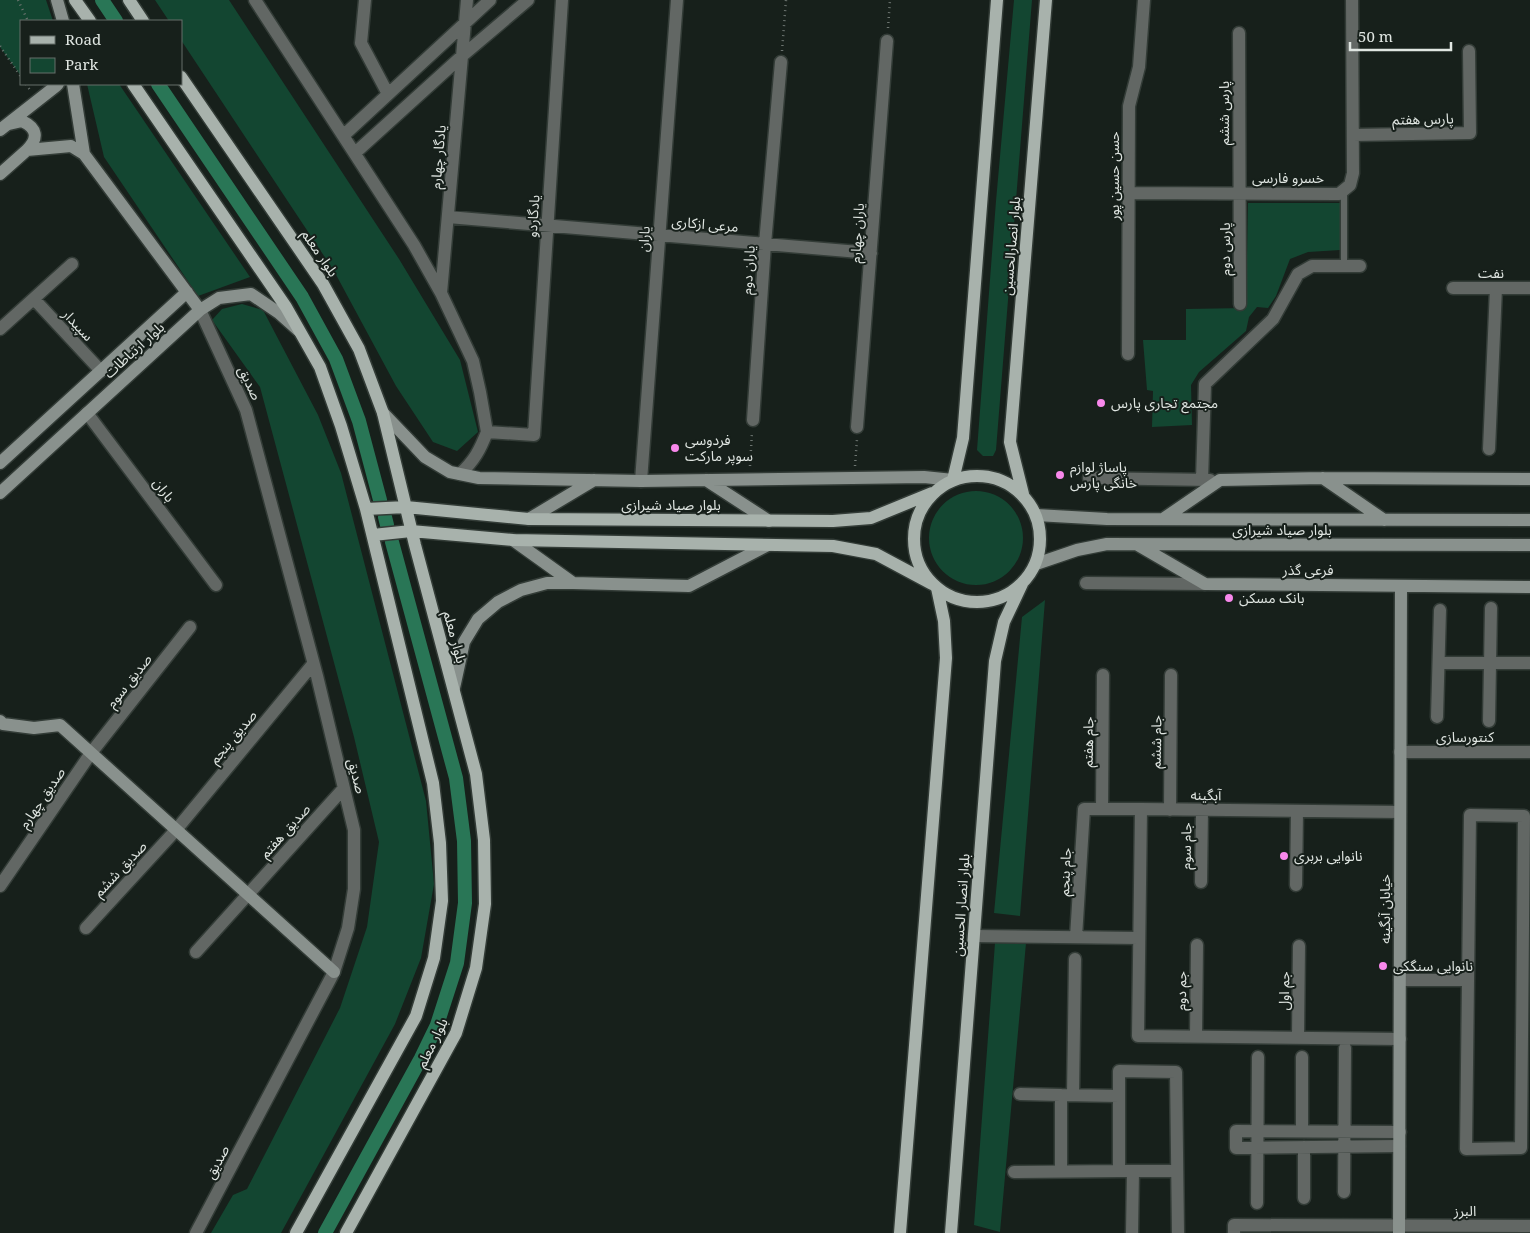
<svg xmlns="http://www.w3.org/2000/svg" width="1530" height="1233" viewBox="0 0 1530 1233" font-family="'Noto Serif','Noto Sans Arabic',serif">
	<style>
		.green { fill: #134631 }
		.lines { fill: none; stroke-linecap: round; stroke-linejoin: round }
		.canal { stroke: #297656; stroke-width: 14 }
		.lane-casing { stroke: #333c37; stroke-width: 9 }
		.street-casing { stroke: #333c37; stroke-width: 15 }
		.secondary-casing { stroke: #333c37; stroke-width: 15 }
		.primary-casing { stroke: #333c37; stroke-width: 15 }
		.path { stroke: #6c7470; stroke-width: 2.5; stroke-dasharray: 1 4; stroke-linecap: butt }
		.lane { stroke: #626764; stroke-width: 6 }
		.street { stroke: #626764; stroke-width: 12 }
		.secondary { stroke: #89918d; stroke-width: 12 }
		.primary { stroke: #a8b2ac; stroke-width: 12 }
		.poi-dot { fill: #f888eb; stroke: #17201b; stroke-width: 2 }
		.labels { text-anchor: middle; stroke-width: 4; stroke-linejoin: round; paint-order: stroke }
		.street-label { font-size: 14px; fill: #e0e6e2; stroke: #17201b }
		.poi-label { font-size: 14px; fill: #e0e6e2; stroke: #17201b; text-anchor: start }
	</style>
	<rect width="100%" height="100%" fill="#17201b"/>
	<!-- green -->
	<path class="green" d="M0 0H46L53 21H21V76L0 47Z
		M155 0H229L399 259 460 360 478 432 457 451 433 442 396 386 334 271 181 40V21H169Z
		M1014 0H1032L996 450 993 456H983L977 450 996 201Z
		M87 84H119L250 277 198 296 104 157Z
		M1248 203H1341L1340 250 1308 252 1290 259 1276 296 1268 308 1257 307 1249 317 1246 331 1199 372 1191 385 1192 425 1152 427 1153 391 1147 390 1143 340H1186V309L1246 308Z
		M242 304 263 310 318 415 341 473 426 801 434 884 421 958 395 1024 281 1233H211L233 1195 247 1189 340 1008 367 927 379 842 354 737 260 387 212 320 222 309Z
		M929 538a47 47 0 1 1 94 0a47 47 0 1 1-94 0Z
		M1045 600 1020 916 994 913 1022 617Z
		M995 943H1026L1000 1232 974 1225Z"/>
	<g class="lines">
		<!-- canal -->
		<path class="canal" d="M102 0 116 21
			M158 84 302 297 336 359 359 421 380 500
			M385 517 387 525
			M325 1233 421 1058 437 1025 457 963 465 903 464 841 456 778 392 542"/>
		<!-- lane casing -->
		<g class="lane-casing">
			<path id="lane" d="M1344 191V266"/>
		</g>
		<!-- street casing -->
		<g class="street-casing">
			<path id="street" d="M255 0 414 245 441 293 473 361 480 392 487 432 534 435 562 0
				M365 0 361 43 388 94
				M1239 33 1240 304
				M344 135 490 0
				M1353 135 1470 133 1469 51
				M355 153 462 56 528 0
				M1129 193 1339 194 1350 185 1353 173 1352 0
				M448 217 871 253
				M1453 288H1530
				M441 293 467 0
				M34 299 101 371
				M0 329 72 264
				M1128 354 1129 106 1139 67 1144 0
				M87 413 216 585
				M753 420 765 244 781 62
				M857 427 887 41
				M1489 449 1496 288
				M460 474C474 461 480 450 487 432
				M1089 478 1210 480
				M1202 480 1205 384 1273 319 1298 274 1312 266H1360
				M641 481 677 0
				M1086 583 1205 584
				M1439 663H1530
				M1437 717 1440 610
				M1489 721 1491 608
				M1400 752H1530
				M1102 809 1103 675
				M1170 810 1171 675
				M1470 815 1524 816 1521 1148 1466 1149Z
				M1201 882 1202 810
				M1296 885 1297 811
				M0 886 91 753 190 627
				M86 928 176 830 313 664
				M974 936 1139 938
				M1076 937 1084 809H1141
				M196 952 344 788
				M1400 980H1468
				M1196 1036 1197 945
				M1298 1037 1299 946
				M1400 1039 1138 1036 1141 809 1400 812
				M1302 1057V1131
				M1020 1094 1061 1095
				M1073 1095 1075 959
				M1399 1146 1236 1148V1131L1400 1132
				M1061 1171V1095L1119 1096
				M1176 1171H1119V1071L1176 1072 1178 1233
				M1014 1172 1119 1171
				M1344 1192 1345 1048
				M1304 1198V1147
				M1257 1203 1258 1057
				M196 1233 334 972 348 928 354 889V830L317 676 246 410 200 310
				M1132 1233 1133 1171
				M1234 1233V1225L1530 1226"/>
		</g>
		<!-- secondary casing -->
		<g class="secondary-casing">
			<path id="secondary" d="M57 0 63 21
				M73 84 84 154 200 310
				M9 124 22 121C37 128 39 138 27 150
				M0 130 56 86 58 84
				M0 174 27 150 71 146 84 154
				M383 413 425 457 450 472 479 478 641 481 924 477 953 480
				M0 463 187 292
				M1323 478 1384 520
				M706 480 769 521
				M0 493 200 310 219 298 251 294 279 313 298 330
				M1036 515 1107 519 1530 520
				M529 519 594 480
				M1163 519 1220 480 1323 478 1530 479
				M513 540 573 583
				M1138 545 1205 584 1530 587
				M1036 564 1077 550 1107 544 1530 545
				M454 688 464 642 478 619 498 602 521 590 547 583H573L689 586 768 545
				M0 721 3 724 34 728 60 725 334 972
				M1399 1233 1401 586"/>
		</g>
		<!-- primary casing -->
		<g class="primary-casing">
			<path id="primary" d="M75 0 90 21
				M129 0 143 21
				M181 77 323 284 359 349 383 413 415 545 476 774 484 840 485 904 476 968 456 1033 346 1233
				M133 84 286 307 320 367 341 426 366 509 433 783 440 843 442 901 434 958 416 1016 296 1233
				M914 539a63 63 0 1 1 126 0a63 63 0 1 1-126 0Z
				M953 480 963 438 997 0
				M1023 494 1010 442 1046 0
				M366 509 406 507 529 519 833 521 871 518 932 493
				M373 535 411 531 513 540 833 546 876 554 932 584
				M900 1233 946 658 944 621 937 588
				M951 1233 995 661 1004 622 1022 584"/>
		</g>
		<!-- path -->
		<path class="path" d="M18 0 28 21
			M888 28 890 0
			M0 46 21 77
			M782 51 786 0
			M26 84 30 90
			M750 466 752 432
			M855 466 857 439"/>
		<!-- lane -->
		<use href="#lane" class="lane"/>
		<!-- street -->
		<use href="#street" class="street"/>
		<!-- secondary -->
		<use href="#secondary" class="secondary"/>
		<!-- primary -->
		<use href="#primary" class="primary"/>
	</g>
	<!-- markers -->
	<g class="poi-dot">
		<circle cx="1101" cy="403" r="5"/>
		<circle cx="675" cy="448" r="5"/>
		<circle cx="1060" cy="475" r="5"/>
		<circle cx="1229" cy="598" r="5"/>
		<circle cx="1284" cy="856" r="5"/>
		<circle cx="1383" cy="966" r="5"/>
	</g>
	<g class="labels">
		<!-- street labels -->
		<g class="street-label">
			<text transform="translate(1224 113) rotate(-90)" y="5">پارس ششم</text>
			<text transform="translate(1423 119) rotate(-1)" y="5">پارس هفتم</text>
			<text transform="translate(438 157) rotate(-85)" y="5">یادگار چهارم</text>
			<text transform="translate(1114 176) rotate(-90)" y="5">حسن حسین پور</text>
			<text x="1288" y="183">خسرو فارسی</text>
			<text transform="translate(533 216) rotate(-86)" y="5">یادگار‌دو</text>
			<text transform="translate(705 224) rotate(5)" y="5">مرعی ازکاری</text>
			<text transform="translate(857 233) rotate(-86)" y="5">یاران چهارم</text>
			<text transform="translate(644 239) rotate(-86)" y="5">یاران</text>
			<text transform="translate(1011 246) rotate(-85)" y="5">بلوار انصارالحسین</text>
			<text transform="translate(1225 249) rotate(-90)" y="5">پارس دوم</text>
			<text transform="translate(320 253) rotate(56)" y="5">بلوار معلم</text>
			<text transform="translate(748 270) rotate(-86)" y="5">یاران دوم</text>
			<text x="1491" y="278">نفت</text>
			<text transform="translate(78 325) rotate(47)" y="5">سپیدار</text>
			<text transform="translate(134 350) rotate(-42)" y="5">بلوار ارتباطات</text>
			<text transform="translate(250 383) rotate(65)" y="5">صدیق</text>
			<text transform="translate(164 490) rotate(53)" y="5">باران</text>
			<text x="671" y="510">بلوار صیاد شیرازی</text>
			<text x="1282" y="535">بلوار صیاد شیرازی</text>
			<text x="1308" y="575">فرعی گذر</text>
			<text transform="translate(455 637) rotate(75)" y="5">بلوار معلم</text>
			<text transform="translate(129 681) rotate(-52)" y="5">صدیق سوم</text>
			<text transform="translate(233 737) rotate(-50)" y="5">صدیق پنجم</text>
			<text x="1465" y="742">کنتورسازی</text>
			<text transform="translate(1088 742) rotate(-89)" y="5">جام هفتم</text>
			<text transform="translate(1156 742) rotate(-89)" y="5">جام ششم</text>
			<text transform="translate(357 776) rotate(76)" y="5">صدیق</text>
			<text transform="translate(1206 795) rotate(1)" y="5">آبگینه</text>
			<text transform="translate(42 798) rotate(-56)" y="5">صدیق چهارم</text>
			<text transform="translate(285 831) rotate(-48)" y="5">صدیق هفتم</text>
			<text transform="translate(1186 846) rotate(-89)" y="5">جام سوم</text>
			<text transform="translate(120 869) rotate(-47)" y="5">صدیق ششم</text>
			<text transform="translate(1065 872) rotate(-87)" y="5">جام پنجم</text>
			<text transform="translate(961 905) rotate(-86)" y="5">بلوار انصار الحسین</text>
			<text transform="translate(1385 909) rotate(-90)" y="5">خیابان آبگینه</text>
			<text transform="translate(1181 991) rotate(-89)" y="5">جم دوم</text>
			<text transform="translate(1284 991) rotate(-89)" y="5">جم اول</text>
			<text transform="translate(432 1043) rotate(-64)" y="5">بلوار معلم</text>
			<text transform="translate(217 1162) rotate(-62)" y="5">صدیق</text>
			<text x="1465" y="1216">البرز</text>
		</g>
		<!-- poi labels -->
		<g class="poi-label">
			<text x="1111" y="408">مجتمع تجاری پارس</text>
			<text x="685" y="445">فردوسی<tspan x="685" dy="16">سوپر مارکت</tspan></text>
			<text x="1070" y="472">پاساژ لوازم<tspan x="1070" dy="16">خانگی پارس</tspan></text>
			<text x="1239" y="603">بانک مسکن</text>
			<text x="1294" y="861">نانوایی بربری</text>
			<text x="1393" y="971">نانوایی سنگکی</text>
		</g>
	</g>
	<!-- legend -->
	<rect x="20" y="20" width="162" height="65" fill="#17201b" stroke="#676f6b"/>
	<rect x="30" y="36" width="25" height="8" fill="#a8b2ac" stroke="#676f6b"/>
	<text x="65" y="45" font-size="15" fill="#e0e6e2">Road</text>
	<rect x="30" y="58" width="25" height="15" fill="#134631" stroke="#676f6b"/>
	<text x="65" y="70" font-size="15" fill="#e0e6e2">Park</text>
	<!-- scale -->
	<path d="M1350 42v8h101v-8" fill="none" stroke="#e0e6e2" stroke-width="2.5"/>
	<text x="1358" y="42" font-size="15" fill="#e0e6e2" stroke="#17201b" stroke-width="4" paint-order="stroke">50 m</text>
</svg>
